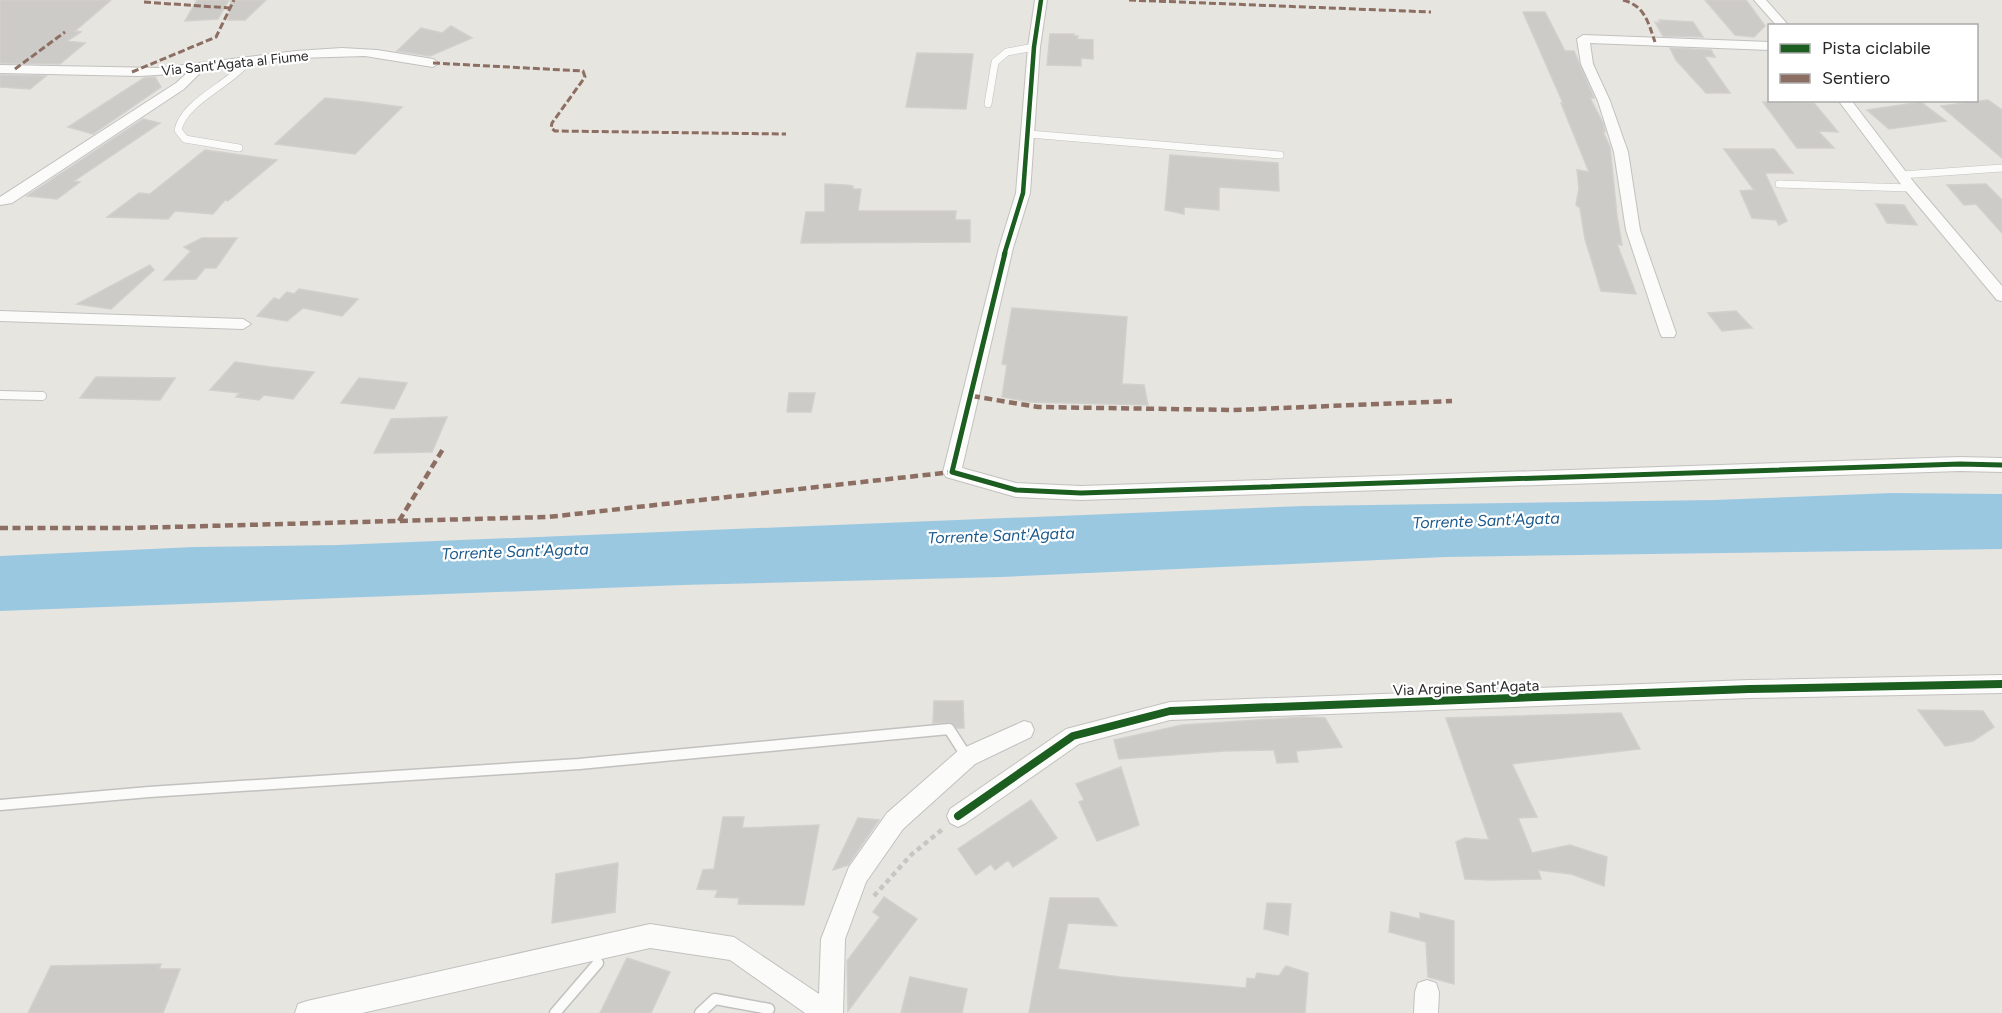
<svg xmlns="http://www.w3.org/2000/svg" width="2002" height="1013" viewBox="0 0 2002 1013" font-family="Figtree,sans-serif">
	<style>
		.water { fill: #9bc8e1 }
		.building { fill: #cccbc7; stroke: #d2d0cc; stroke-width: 1.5 }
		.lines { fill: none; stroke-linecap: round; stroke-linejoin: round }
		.lane-far2-casing { stroke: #c2c1c0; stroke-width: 8 }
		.lane-far1-casing { stroke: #c2c1c0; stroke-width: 10 }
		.lane-casing { stroke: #c2c1c0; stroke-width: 13 }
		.street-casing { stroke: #c2c1c0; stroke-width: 2 }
		.path { stroke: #c6c6c5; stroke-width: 4.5; stroke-dasharray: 5 4; stroke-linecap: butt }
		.lane-far2 { stroke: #fbfbfa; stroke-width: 7 }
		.lane-far1 { stroke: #fbfbfa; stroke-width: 8 }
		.lane { stroke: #fbfbfa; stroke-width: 10 }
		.street { fill: #fbfbfa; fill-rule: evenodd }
		.quiet-far1 { stroke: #8d6e63; stroke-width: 3; stroke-dasharray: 7 3; stroke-linecap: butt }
		.quiet { stroke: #8d6e63; stroke-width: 4.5; stroke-dasharray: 8 4.5; stroke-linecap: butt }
		.cycleway-far2-casing { stroke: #fff; stroke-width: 8 }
		.cycleway-far1-casing { stroke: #fff; stroke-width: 9 }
		.cycleway-casing { stroke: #fff; stroke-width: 11 }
		.cycleway-far2 { stroke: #1b5e20; stroke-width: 4.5 }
		.cycleway-far1 { stroke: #1b5e20; stroke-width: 5 }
		.cycleway { stroke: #1b5e20; stroke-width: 8 }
		.labels { text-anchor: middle; stroke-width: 4.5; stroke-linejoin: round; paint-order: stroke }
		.far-street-label { font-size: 14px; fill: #2a2a2a; stroke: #fff }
		.street-label { font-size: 15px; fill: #2a2a2a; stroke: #fff }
		.water-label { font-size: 16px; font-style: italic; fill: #1b598c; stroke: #fff }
	</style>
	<rect width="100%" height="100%" fill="#e7e5e0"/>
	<!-- water -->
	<path class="water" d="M1892 493 2002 494V549L1445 557 1002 577 682 585 0 611V556L194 547 338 545 1304 506 1714 500Z"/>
	<!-- building -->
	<path class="building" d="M0 0H111L75 31 81 32 67 41 85 43 60 64 0 63Z
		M197 0H229L218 19 185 21Z
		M231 0H266L245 20H228Z
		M1705 0H1746L1765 26 1754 37 1735 35Z
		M1523 12H1545L1565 51H1574L1594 98H1590L1603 123 1605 132H1603L1610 147 1617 216 1622 245 1617 244 1636 294 1601 291 1585 239 1580 208 1576 205 1579 188 1577 170 1589 172 1561 103H1563Z
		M1659 20 1693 22 1703 37 1663 36 1655 22 1660 23Z
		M451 26 472 38 430 56 397 51 421 28 442 33Z
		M1050 34H1074L1073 36H1078L1077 39 1093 40V59L1081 58V66L1047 65Z
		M1670 48 1711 50 1715 57 1704 56 1730 93H1706L1676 60Z
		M917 53 973 54 966 109 906 107Z
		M0 75 46 76 30 89 0 87Z
		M155 77 161 87 93 134 68 127 144 78Z
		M325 98 364 102 402 107 355 154 275 144Z
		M1988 100 2002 110V158L1941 106Z
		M1763 102 1814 103 1838 132 1818 131 1834 148H1797Z
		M1921 102 1946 121 1889 129 1867 110Z
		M143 119 160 123 74 181 80 182 57 199 27 196Z
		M1724 149H1774L1793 173H1765L1787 221 1779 225 1776 220 1752 218 1740 191 1754 190Z
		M205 150 277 160 228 201 225 200 213 214 175 211 168 219 107 217 139 193 150 194Z
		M1170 155 1278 163 1279 191 1219 187V210L1184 207V214L1165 210Z
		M825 184 846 185 853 186V189H861L858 211H956L955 220H970V242L801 243 806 212H825Z
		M1986 184 2002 200V233L1976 204 1964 205 1947 185Z
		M1876 204 1904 205 1917 225 1887 223Z
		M202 238H237L216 268H205L196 279 164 280 191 251 184 247Z
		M150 265 154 270 111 309 77 304Z
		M299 289 358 299 342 316 303 308 287 321 257 316 274 298 279 300 287 292 294 294Z
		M1012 308 1127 317 1122 384 1144 385 1148 405 1030 402 1002 397 1007 365 1002 364Z
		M1736 311 1752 328 1722 331 1708 313Z
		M235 362 271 367 314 372 293 399 264 395 259 400 236 397 240 393 210 390Z
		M96 377 175 378 160 400 80 398Z
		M359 378 407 383 394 409 341 403Z
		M789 393H815L811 412H787Z
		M447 417 432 452 374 453 391 419Z
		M934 701H963L964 728H957L949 722 933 723Z
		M1918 710 1983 711 1994 727 1973 741 1945 746Z
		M1621 713 1640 749 1512 764 1537 817 1518 818 1532 853 1570 845 1607 857 1604 886 1571 874 1538 870 1541 879 1492 880 1465 879 1456 842 1465 838 1489 840 1446 718Z
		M1303 717 1325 718 1342 747 1296 751 1298 762 1277 763 1274 750 1224 751 1119 759 1114 740 1182 725Z
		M1121 767 1139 825 1097 841 1079 802 1084 800 1076 784Z
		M1031 800 1057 838 1013 867 1008 860 995 870 991 864 976 875 958 849Z
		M723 817H744L742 828 819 825 804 905 738 904 739 898 715 897 718 890 697 889 703 870 714 869Z
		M858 818 879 820 848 865 833 870Z
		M618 863 615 912 552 923 556 874Z
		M884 897 917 919 848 1011 847 961 880 917 873 912Z
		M1050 898H1098L1117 926 1068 923 1058 969 1120 977 1246 988 1247 978 1255 979 1257 973 1279 976 1286 966 1308 973 1305 1013H1029Z
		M1267 903 1291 904 1288 935 1264 929Z
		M1391 912 1420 919V913L1454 921V984L1428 977 1426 942 1389 932Z
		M627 958 670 972 651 1013H600Z
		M161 964 159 969H180L163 1013H28L51 966Z
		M910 977 967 989 962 1013H901Z"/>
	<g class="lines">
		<!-- lane-far2 casing -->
		<g class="lane-far2-casing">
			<path id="lane-far2" d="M988 104 995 62 1007 52 1034 47
				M1029 134 1280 155
				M239 148 185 139 178 130C184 101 230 85 248 61
				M1901 175 2002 168
				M1779 184 1911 188"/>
		</g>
		<!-- lane-far1 casing -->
		<g class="lane-far1-casing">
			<path id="lane-far1" d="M0 395 42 396"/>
		</g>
		<!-- lane casing -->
		<g class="lane-casing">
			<path id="lane" d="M0 805 149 792 579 764 949 729 967 757
				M555 1013 598 963
				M700 1013 715 999 769 1009"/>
		</g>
		<!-- street casing -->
		<g class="street-casing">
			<path id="street" d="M1035 0H1047L1040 47 1030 193 1013 248 962 468 1016 483 1081 486 1960 457 2002 458V472L1960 471 1081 500 1016 497 946 477 943 472 999 248 1016 193 1028 47Z
				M1754 0H1766L1789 26H1777Z
				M1583 35 1770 42V50L1590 43 1593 64 1610 101 1628 152 1640 230 1676 333 1674 337H1662L1660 333 1626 230 1614 152 1598 101 1581 64 1577 39Z
				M342 48 377 50 433 59 439 63 433 67 365 56 296 58 202 71 184 89 12 203 0 205V197L176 83 187 73 140 76 0 73V65L160 68 296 51Z
				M1838 100H1851L1916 185 2002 286V301L1997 300 1906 191Z
				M0 311 243 319 251 324 243 329 0 321Z
				M2002 675V693L1749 698 1170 720 1079 744 966 823 958 827 950 823 947 816 950 809 1066 729 1170 702 1749 680Z
				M1024 721 1031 723 1034 730 1031 737 975 764 903 829 866 882 845 939 843 1013H805L730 960 650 948 362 1013H295L298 1004 307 1001 650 924 734 937 819 994 821 939 849 867 887 813 959 750Z
				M1427 980 1436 983 1439 992 1438 1013H1414L1415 992 1418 983Z"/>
		</g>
		<!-- path -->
		<path class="path" d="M874 896 911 855 944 828"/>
		<!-- lane-far2 -->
		<use href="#lane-far2" class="lane-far2"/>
		<!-- lane-far1 -->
		<use href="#lane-far1" class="lane-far1"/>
		<!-- lane -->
		<use href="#lane" class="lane"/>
		<!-- street -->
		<use href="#street" class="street"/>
		<!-- quiet-far1 -->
		<path class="quiet-far1" d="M1129 0 1431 12
			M1623 0C1645 6 1648 22 1655 42
			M144 2 230 8
			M433 63 583 71 585 77 552 123 551 128 555 131 786 134
			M15 69 65 32
			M132 72 216 37 234 0"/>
		<!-- quiet -->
		<path class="quiet" d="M972 396 1038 407 1233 410 1452 401
			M399 521 443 449
			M0 528H131L548 517 952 472"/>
		<!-- cycleway-far2 casing -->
		<g class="cycleway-far2-casing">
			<path id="cycleway-far2" d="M1004 255 1023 193 1034 47 1041 0"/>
		</g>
		<!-- cycleway-far1 casing -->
		<g class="cycleway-far1-casing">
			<path id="cycleway-far1" d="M1005 253 952 472 1016 490 1081 493 1960 464 2002 465"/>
		</g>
		<!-- cycleway casing -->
		<g class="cycleway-casing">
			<path id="cycleway" d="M958 816 1073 736 1170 711 1749 689 2002 684"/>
		</g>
		<!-- cycleway-far2 -->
		<use href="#cycleway-far2" class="cycleway-far2"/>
		<!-- cycleway-far1 -->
		<use href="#cycleway-far1" class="cycleway-far1"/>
		<!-- cycleway -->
		<use href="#cycleway" class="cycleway"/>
	</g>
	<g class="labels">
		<!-- far-street labels -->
		<g class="far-street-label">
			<text transform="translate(235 63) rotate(-6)" y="5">Via Sant'Agata al Fiume</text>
		</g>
		<!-- street labels -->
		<g class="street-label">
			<text transform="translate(1466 688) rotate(-2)" y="5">Via Argine Sant'Agata</text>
		</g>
		<!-- water labels -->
		<g class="water-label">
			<text transform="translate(1486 520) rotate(-2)" y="6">Torrente Sant'Agata</text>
			<text transform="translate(1001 535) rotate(-2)" y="6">Torrente Sant'Agata</text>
			<text transform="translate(515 551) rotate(-2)" y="6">Torrente Sant'Agata</text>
		</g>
	</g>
	<!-- legend -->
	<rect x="1768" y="24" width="210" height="78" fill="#ffffff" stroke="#aaaaaa" stroke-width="1.5"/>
	<rect x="1780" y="44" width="30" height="9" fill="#1b5e20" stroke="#aaaaaa" stroke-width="1.5"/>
	<text x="1822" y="54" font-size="18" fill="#2a2a2a">Pista ciclabile</text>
	<rect x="1780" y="74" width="30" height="9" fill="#8d6e63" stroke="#aaaaaa" stroke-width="1.5"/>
	<text x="1822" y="84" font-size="18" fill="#2a2a2a">Sentiero</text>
</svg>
